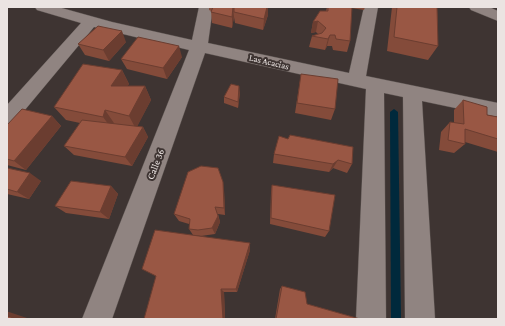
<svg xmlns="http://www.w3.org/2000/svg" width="505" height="326" viewBox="0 0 505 326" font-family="'Crimson Pro',serif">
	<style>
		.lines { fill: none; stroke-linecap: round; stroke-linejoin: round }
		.stream { fill: #00293c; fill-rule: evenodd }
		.minor-casing { stroke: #58504d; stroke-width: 1 }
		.minor { fill: #908481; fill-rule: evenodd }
		.wall { fill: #844b3a }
		.shaded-wall { fill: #6b3d30 }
		.building { fill: #995744; stroke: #6b3d30 }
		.labels { text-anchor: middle; stroke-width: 4; stroke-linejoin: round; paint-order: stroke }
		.far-street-label { font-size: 9px; fill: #ebe4e2; stroke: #3e3432 }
		.street-label { font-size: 10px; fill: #ebe4e2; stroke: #3e3432 }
	</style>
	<rect width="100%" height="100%" fill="#3e3432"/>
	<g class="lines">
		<!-- stream -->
		<path class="stream" d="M394 109 398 112 401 319H391L390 112Z"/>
		<!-- minor casing -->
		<g class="minor-casing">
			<path id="minor" d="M35 7H58L112 22 192 40 199 7H213L208 43 349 73 364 7H378L366 76 498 103V117L422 101 435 319H405L403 97 384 93 386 319H356L366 89 205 53 112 319H82L189 50 94 27 14 123 7 126V105L81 23 37 10Z
				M469 7H489L498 11V21L471 10Z"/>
		</g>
		<!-- minor -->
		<use href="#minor" class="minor"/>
	</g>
	<!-- wall -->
	<path class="wall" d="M209 7H268V15L263 30 235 23 234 17 232 28 212 23 211 11 209 10Z
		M327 7H365L364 10 351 8 350 41 347 52 333 50 332 46H327L325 50 309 47 312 36 318 34 316 32 311 33 313 22 326 11Z
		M392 7H437L438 46 428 60 387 51Z
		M126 42 109 61 85 55 78 44Z
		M182 57 167 79 127 69 121 59Z
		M122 70 129 84 127 86H145L151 100 137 126 143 127 148 137 132 166 74 155 64 146 80 123 66 120 54 107Z
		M301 74 335 109 331 120 295 113Z
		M240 92 238 108 224 103V97Z
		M463 100 487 115 498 117V152L465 142V144L454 153 439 150 441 132 450 122 454 123V110Z
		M52 116 61 126 26 170 7 165V125Z
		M288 139 352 164 347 173 333 168 329 172 273 163 274 154Z
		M7 168 41 181 29 199 7 194Z
		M272 185 329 231 325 237 270 224 271 192Z
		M111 186 118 194 109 219 66 213 55 206Z
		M224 190 225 215 218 214 220 222 215 234 201 236 193 235 189 229V224L179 221 174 214Z
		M250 250 237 292H224L225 319H144Z
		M282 286 307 304 360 319H275L280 289Z"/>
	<!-- shaded-wall -->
	<path class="shaded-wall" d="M233 7 234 17 232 28V17Z
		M267 7H268V15L263 30 264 19Z
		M318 21 316 32 311 33 313 22Z
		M122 31 126 42 109 61 103 50Z
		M330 35 327 46 325 50 328 39Z
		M179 46 182 57 167 79 163 68Z
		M122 70 129 84 119 99 111 86Z
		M145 86 151 100 136 129 129 116Z
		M239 86 240 92 238 108V102Z
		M105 110 114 123 112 129 103 117Z
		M52 116 61 126 26 170 14 161Z
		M143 127 148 137 132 166 125 157Z
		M338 160 333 168 329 172 333 164Z
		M30 173 41 181 29 199 17 192Z
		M223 182 224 190 225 215 224 208Z
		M111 186 118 194 109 219 100 212Z
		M218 216 220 222 215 234 212 228Z
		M250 243V250L237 292 236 289Z
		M221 289 224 292 225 319H223Z
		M7 312H9L30 319H17L7 316Z"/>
	<!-- building -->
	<path class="building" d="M213 7H233L232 17 211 12Z
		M234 7H267L264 19 234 12Z
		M328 7H352L350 41 336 39 335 35H330L328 39 312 36 322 33 326 28 318 21 313 22 320 11H328Z
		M397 7H437L438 46 394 37Z
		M98 26 122 31 103 50 78 44Z
		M138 37 179 46 163 68 121 59Z
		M83 64 122 70 111 86H145L129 116 105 110 103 117 54 107Z
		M301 74 338 79 335 109 297 103Z
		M231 84 239 86 238 102 224 97Z
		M463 100 487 107V115L498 117V139L465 129V144L448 140 450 122 464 124Z
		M22 109 52 116 14 161 7 159V125Z
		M82 120 143 127 125 157 64 146Z
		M290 135 353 147 352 164 338 160 333 164 274 154 279 136 288 139Z
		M201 166 218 168 223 182 224 208 215 207 218 216 212 228 198 230 189 229 190 219 174 214 188 172Z
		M7 168 30 173 17 192 7 189Z
		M71 181 111 186 100 212 55 206Z
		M272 185 335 195 329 231 271 218Z
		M155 230 250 243 236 289H221L223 319H144L156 276 142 269Z
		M282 286 305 292 307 304 360 319H276Z
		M7 316 17 319H7Z"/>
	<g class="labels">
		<!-- far-street labels -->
		<g class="far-street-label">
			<text transform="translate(269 62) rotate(13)" y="3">Las Acacias</text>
		</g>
		<!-- street labels -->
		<g class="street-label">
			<text transform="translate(155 164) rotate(-69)" y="4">Calle 36</text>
		</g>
	</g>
	<!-- border -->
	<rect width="505" height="326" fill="none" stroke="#ebe4e2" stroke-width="16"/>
</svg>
